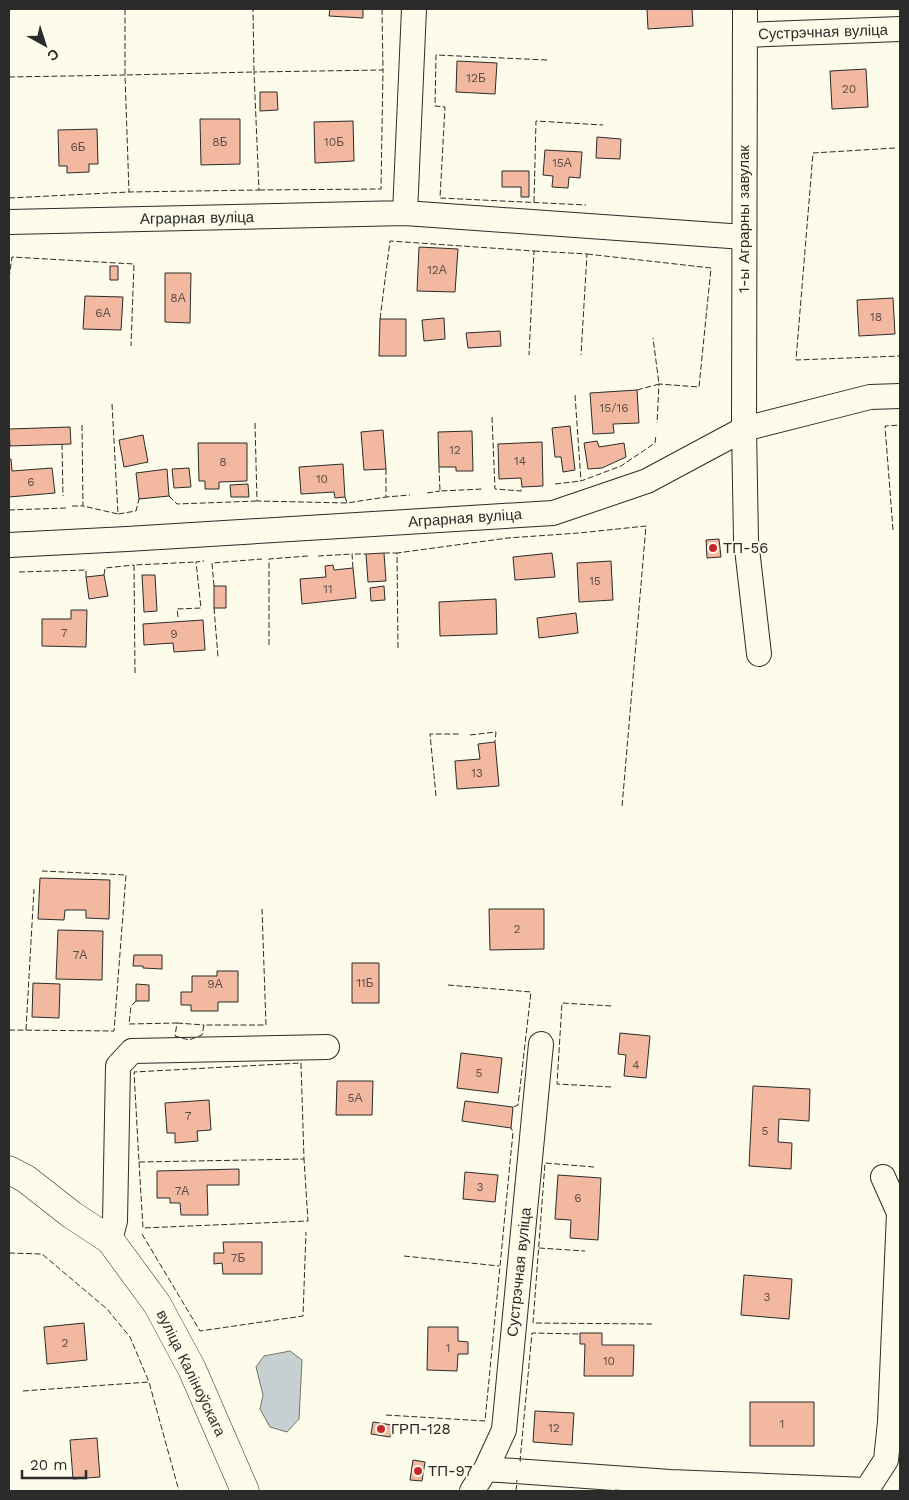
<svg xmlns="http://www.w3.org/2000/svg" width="909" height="1500" viewBox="0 0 909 1500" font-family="'Work Sans',sans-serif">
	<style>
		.water { fill: #c7d0d0; stroke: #74746e }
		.building { fill: #f2b8a0; stroke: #2b2b2b }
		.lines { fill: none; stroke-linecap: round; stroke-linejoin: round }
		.minor-casing { stroke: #2b2b2b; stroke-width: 26 }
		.major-casing { stroke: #2b2b2b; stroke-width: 29 }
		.minor { stroke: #fdfbea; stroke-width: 24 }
		.major { stroke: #fdfbea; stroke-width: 28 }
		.fence { stroke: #2b2b2b; stroke-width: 1; stroke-dasharray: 6 2.5; stroke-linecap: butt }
		.poi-dot { fill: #c62828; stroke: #fdfbea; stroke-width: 2 }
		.labels { text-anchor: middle; stroke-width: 4; stroke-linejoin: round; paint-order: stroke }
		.number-label { font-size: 12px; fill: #5d4e48 }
		.street-label { font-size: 15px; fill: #2b2b2b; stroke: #fdfbea }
		.poi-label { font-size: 15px; fill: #2b2b2b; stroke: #fdfbea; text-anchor: start }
	</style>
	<rect width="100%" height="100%" fill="#fdfbea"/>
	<!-- water -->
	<path class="water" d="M290 1351 302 1360 299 1419 287 1432 270 1427 260 1409 263 1395 256 1367 264 1356Z"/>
	<!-- building -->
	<path class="building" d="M330 9H363V18L329 16Z
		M647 9H692L693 26 648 29Z
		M457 61 497 63 495 94 456 92Z
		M866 69 868 107 832 109 830 71Z
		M260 92H277L278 110 260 111Z
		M200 119H240V164L201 165Z
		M353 121 354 161 315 163 314 122Z
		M97 129 98 164H89V172L67 173V166H59L58 130Z
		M597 137 621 139 620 159 596 158Z
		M545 150 582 152 580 178 569 177 568 188 552 187 553 176 543 175Z
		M502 171H529V197H521V187H502Z
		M419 247 458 249 455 292 417 291Z
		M110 266H118V280H110Z
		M165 273H191L190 323 165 322Z
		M85 296 123 297 121 330 83 329Z
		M893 298 895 334 859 336 857 300Z
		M444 318 445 339 424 341 422 320Z
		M380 319H406V356H379Z
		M500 331 501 346 468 348 466 333Z
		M637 390 639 423 613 424 614 433 593 434 590 393Z
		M570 426 575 470 563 472 561 457H555L552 428Z
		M70 427 71 444 10 446 9 429Z
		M383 430 386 469 364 470 361 432Z
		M472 431 473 471H456V467H439L438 432Z
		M143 435 148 462 124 467 119 440Z
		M597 441 599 447 624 443 626 457 602 468 588 469 584 443Z
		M542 442 543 486 522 487 521 478 499 479 498 444Z
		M198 443H247V481L219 482V489H205V481H199Z
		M9 459H11L12 471 52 468 55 493 9 497Z
		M343 464 345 497 335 498 334 492 301 494 299 467Z
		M189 468 191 487 174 488 172 469Z
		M167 469 169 496 139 499 136 473Z
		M248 484 249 497H231L230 485Z
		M719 539 721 557 707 558 706 540Z
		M384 553 386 581 368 582 366 554Z
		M552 553 555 577 515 580 513 557Z
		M611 561 613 600 579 602 577 563Z
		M333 565 334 570 353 568 356 598 302 604 300 579 326 577 325 566Z
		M104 575 108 596 89 599 86 577Z
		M142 575H155L157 611 144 612Z
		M214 586H226V608H214Z
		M384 586 385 600 371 601 370 588Z
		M496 599 497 634 440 636 439 602Z
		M71 610H87L86 647 42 646V619H71Z
		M576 613 578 633 539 638 537 618Z
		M203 620 205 650 174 652 173 643 144 645 143 624Z
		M495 742 499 786 457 789 455 761 480 759 478 744Z
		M40 878 110 880 109 919 86 918V910H65L64 920 38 919Z
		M489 909H544V949L490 950Z
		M58 930 103 931 102 980 56 979Z
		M134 955H162V969L143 968V966H133Z
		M352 963H379V1003H352Z
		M217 971H238V1002H218V1011H191V1005H181V992H192V976H217Z
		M33 983 60 984 59 1018 32 1017Z
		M136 984 149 985V1001H136Z
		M620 1033 650 1036 646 1078 624 1076 626 1055 618 1054Z
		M461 1053 502 1058 498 1093 457 1088Z
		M337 1081H373L372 1115H336Z
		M753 1086 810 1089 809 1121 779 1119 778 1142 792 1143 791 1169 749 1166Z
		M209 1100 211 1130 197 1131 198 1141 175 1143V1133H167L165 1103Z
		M465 1101 513 1107 511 1128 462 1121Z
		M239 1169V1185H207L208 1215H181L180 1203H170V1198H157V1171Z
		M465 1172 498 1175 495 1202 463 1199Z
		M558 1175 601 1178 598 1240 570 1238 571 1220 555 1219Z
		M223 1242H262V1274H223L222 1263 214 1264V1253H224Z
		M744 1275 792 1279 789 1319 741 1315Z
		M84 1323 87 1360 47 1364 44 1327Z
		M428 1327H458V1341L468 1342V1354H458L457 1371 427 1370Z
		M580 1333H602V1345H634L633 1376H584L585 1344H580Z
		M750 1402H814V1446H750Z
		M535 1411 574 1413 572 1445 533 1442Z
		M373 1422 392 1425 390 1437 371 1434Z
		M97 1438 100 1477 73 1479 70 1440Z
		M413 1460 425 1462 422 1481 410 1480Z"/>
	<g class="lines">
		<!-- minor casing -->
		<g class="minor-casing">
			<path id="minor" d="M745 9 744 429 746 540 759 654
				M745 35 900 29
				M405 213 414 9
				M9 222 405 213 744 237
				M9 545 127 539 553 513 647 481 744 429 870 397 900 396
				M110 1240 115 1221 118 1066 132 1051 327 1047
				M486 1469 670 1482 866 1490
				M472 1491 486 1469 504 1430 541 1044
				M866 1491 886 1460 890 1422 899 1213 883 1177"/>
		</g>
		<!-- major casing -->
		<g class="major-casing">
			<path id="major" d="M9 1170 26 1179 72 1215 110 1240 157 1304 192 1369 245 1491"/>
		</g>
		<!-- minor -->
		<use href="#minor" class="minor"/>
		<!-- major -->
		<use href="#major" class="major"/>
		<!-- fence -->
		<path class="fence" d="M125 9V75L254 72 253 9
			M547 60 436 55 435 106 445 107 440 198 586 205
			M9 77 125 75 129 192
			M895 148 813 153 796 360 900 356
			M259 190 381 189 383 70
			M9 198 129 192 259 190 254 72 383 70 382 9
			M534 202 536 121 603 125
			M534 251 587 254 581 355
			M587 254 711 268 699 387 659 384 657 423
			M9 278 12 257 134 264 131 346
			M380 319 390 241 534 251 529 355
			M637 390 659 384 653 338
			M575 395 581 481 621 466 655 443 656 435
			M112 404 118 514 136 511 139 499
			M492 417 495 489 521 491 522 487
			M255 423 257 501 347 503
			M82 425 83 506 118 514
			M62 444 63 496
			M439 467 440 491 483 489
			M386 469V497L410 495
			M555 484 581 481
			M427 493 440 491
			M169 496 177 504 257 501
			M345 497 347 503 386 497
			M72 506H83
			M9 510 66 508
			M893 530 885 426 900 425
			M384 553H397
			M318 556 352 554
			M353 568 352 554H366
			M19 572 86 570V577
			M9 573H10
			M104 575 105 568 134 565
			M214 586 212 563 262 559
			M214 608 218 657
			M178 617 177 609 201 608 196 562 204 561
			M269 645V559L308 556
			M398 648 397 553 508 538 579 533 646 526 622 807
			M135 673 134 565 196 562
			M470 735 496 732 495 742
			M436 796 430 734H460
			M448 985 531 992 518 1105 513 1107
			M136 1001 131 1006 129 1024 177 1023 175 1036 189 1040 202 1035 204 1025H266L262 909
			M177 1023 204 1025
			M9 1030 114 1031 126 875 42 871
			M26 1030 34 889
			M301 1063 304 1159 139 1162 134 1072Z
			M611 1087 557 1084 562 1003 612 1006
			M139 1162 143 1228 308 1221 304 1159
			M594 1167 545 1163 533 1323 652 1324
			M142 1234 200 1331 303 1316 306 1232
			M539 1248 585 1251
			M9 1253 42 1254 107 1309 130 1337 149 1382
			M404 1256 499 1266
			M23 1391 149 1382 179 1491
			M386 1415 485 1421 513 1132 511 1128
			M521 1461H520L532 1333 579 1334
			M615 1490 628 1491
			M516 1491 517 1480"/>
	</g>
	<!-- markers -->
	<g class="poi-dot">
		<circle cx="713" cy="548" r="5"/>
		<circle cx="381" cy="1429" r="5"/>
		<circle cx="418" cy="1471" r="5"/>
	</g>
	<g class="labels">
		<!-- number labels -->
		<g class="number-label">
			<text x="476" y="82">12Б</text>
			<text x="849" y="93">20</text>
			<text x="220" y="146">8Б</text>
			<text x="334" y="146">10Б</text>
			<text x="78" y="151">6Б</text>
			<text x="562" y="167">15А</text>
			<text x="437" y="274">12А</text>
			<text x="178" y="302">8А</text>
			<text x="103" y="317">6А</text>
			<text x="876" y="321">18</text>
			<text x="614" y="412">15/16</text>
			<text x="455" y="454">12</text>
			<text x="520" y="465">14</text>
			<text x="223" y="466">8</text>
			<text x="322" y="483">10</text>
			<text x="31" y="486">6</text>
			<text x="595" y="585">15</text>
			<text x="328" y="593">11</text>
			<text x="64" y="637">7</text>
			<text x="174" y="638">9</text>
			<text x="477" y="777">13</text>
			<text x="517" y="933">2</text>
			<text x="80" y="959">7А</text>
			<text x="365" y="987">11Б</text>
			<text x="215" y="988">9А</text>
			<text x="636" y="1069">4</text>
			<text x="479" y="1077">5</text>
			<text x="355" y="1102">5А</text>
			<text x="188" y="1120">7</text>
			<text x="765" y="1135">5</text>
			<text x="480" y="1191">3</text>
			<text x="182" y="1195">7А</text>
			<text x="578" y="1202">6</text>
			<text x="238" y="1262">7Б</text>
			<text x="767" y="1301">3</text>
			<text x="65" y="1347">2</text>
			<text x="448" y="1352">1</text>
			<text x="609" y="1365">10</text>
			<text x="782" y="1428">1</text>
			<text x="554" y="1432">12</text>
		</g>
		<!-- street labels -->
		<g class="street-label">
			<text transform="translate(823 32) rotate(-2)" y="5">Сустрэчная вуліца</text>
			<text transform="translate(197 218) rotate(-1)" y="5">Аграрная вуліца</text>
			<text transform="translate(744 219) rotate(-90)" y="5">1-ы Аграрны завулак</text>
			<text transform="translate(465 518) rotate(-4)" y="5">Аграрная вуліца</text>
			<text transform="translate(519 1272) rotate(-84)" y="5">Сустрэчная вуліца</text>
			<text transform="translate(191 1373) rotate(64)" y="5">вуліца Каліноўскага</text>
		</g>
		<!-- poi labels -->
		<g class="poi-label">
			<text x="723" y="553">ТП-56</text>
			<text x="391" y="1434">ГРП-128</text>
			<text x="428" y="1476">ТП-97</text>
		</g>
	</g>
	<!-- border -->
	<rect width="909" height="1500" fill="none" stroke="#2b2b2b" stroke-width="20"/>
	<!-- north arrow -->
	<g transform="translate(45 45) rotate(141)" stroke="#fdfbea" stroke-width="4" paint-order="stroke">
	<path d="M0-4L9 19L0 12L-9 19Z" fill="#2b2b2b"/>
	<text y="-8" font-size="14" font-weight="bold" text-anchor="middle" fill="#2b2b2b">С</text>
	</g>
	<!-- scale -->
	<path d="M22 1470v8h64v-8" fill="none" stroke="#2b2b2b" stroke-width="2.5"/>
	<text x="30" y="1470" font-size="15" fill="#2b2b2b" stroke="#fdfbea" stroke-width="4" paint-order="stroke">20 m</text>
</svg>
